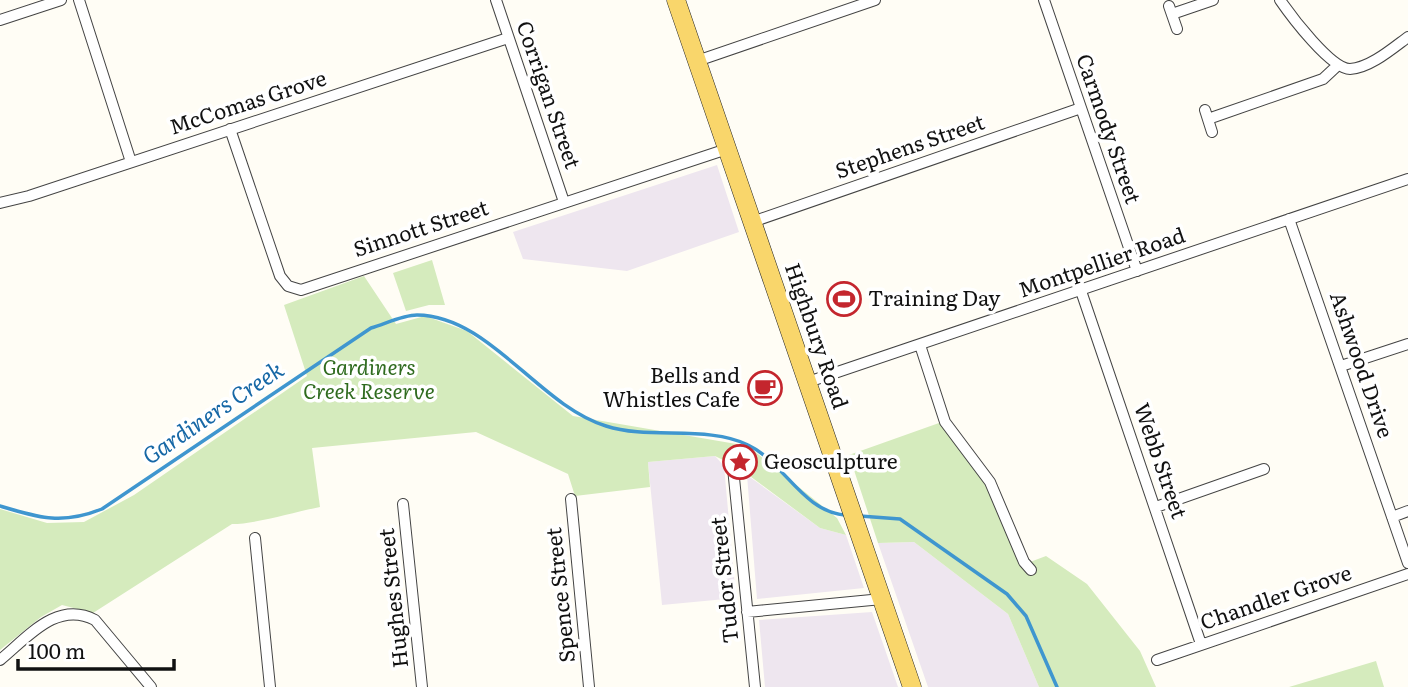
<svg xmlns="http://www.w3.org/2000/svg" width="1408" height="687" viewBox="0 0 1408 687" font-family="Literata,serif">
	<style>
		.industrial { fill: #eee6ef }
		.green { fill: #d5ebbd }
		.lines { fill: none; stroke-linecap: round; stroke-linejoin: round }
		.stream { stroke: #3f96cf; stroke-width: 3.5 }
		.minor-casing { stroke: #444; stroke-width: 12 }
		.primary-casing { stroke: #222; stroke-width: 19 }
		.minor { stroke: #fff; stroke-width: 10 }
		.primary { stroke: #f9d66b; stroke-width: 18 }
		.labels { text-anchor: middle; stroke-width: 7; stroke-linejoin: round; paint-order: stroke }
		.street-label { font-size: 21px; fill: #111; stroke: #fff }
		.poi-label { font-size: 21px; fill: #111; stroke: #fff; text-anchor: start }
		.park-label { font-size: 21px; font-style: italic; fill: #2f6b1f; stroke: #fff }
		.water-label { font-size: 23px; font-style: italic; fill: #1768a6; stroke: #fff }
	</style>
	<rect width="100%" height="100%" fill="#fffdf5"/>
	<!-- industrial -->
	<path class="industrial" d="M717 165 739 232 627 271 523 259 513 232Z
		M715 456 724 466 736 598 662 605 648 462Z
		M747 475 820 528 846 535 864 588 757 599Z
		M914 542 1008 614 1039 687H928L878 543Z
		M872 612 898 687H765L759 620Z"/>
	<!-- green -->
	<path class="green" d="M432 260 445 305H429L406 311 393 273Z
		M364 276 396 324 425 316 467 331 573 416 748 446 837 518 846 535 820 528 739 468 715 456 648 462 650 487 575 496 568 474 476 432 312 448 320 507C294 512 256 524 232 524L93 613 62 605 41 617 0 650V509L47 523 84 522 134 495 307 376 284 305Z
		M939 423 983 476 1022 565 1046 556 1087 584 1140 651 1156 687H1039L1008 614 914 542 878 543 849 455Z
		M1376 661 1384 687H1289Z"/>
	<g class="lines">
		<!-- stream -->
		<path class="stream" d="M0 506C40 518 62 525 102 509L371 328C385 324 403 315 417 315 490 316 538 405 606 426 649 440 708 425 748 445 784 462 803 512 845 515
			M860 516 900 519 1007 594 1026 616 1057 687"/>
		<!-- minor casing -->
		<g class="minor-casing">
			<path id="minor" d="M79 0 131 162
				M496 0 564 202
				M1044 0 1137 271
				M1280 0C1291 16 1331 69 1350 69 1370 68 1393 48 1408 37
				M1169 6 1177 29
				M1172 14 1213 0
				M0 20 61 0
				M697 61 875 0
				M1205 110 1212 132
				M1208 119 1323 79 1338 65
				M230 129 280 276 288 286 301 290 727 149
				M0 203 29 196 508 38
				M1289 219 1408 563
				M752 222 1081 108
				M1081 291 1201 644
				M920 345 945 422 990 482 1024 562 1031 570
				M1341 366 1408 344
				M808 382 1408 179
				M733 468 755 687
				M571 499 589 687
				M403 504 422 687
				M1156 507 1264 469
				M1392 517 1408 511
				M255 538 270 687
				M747 612 882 599
				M0 660C28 637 57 600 95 620L151 687
				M1157 660 1408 574"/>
		</g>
		<!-- primary casing -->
		<g class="primary-casing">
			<path id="primary" d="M676 0 912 687"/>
		</g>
		<!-- minor -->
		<use href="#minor" class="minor"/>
		<!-- primary -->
		<use href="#primary" class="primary"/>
	</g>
	<!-- icons -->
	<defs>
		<g id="stadium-ring" transform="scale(1.75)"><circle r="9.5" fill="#fff" stroke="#c4262e" stroke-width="1.5"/><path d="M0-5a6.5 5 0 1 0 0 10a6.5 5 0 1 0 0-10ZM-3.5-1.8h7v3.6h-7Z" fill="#c4262e"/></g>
		<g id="cafe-ring" transform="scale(1.75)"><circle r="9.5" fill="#fff" stroke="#c4262e" stroke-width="1.5"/><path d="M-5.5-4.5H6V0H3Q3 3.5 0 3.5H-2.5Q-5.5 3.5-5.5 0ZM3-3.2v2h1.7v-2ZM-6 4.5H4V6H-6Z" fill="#c4262e"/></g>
		<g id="sight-ring" transform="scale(1.75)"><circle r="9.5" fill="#fff" stroke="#c4262e" stroke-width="1.5"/><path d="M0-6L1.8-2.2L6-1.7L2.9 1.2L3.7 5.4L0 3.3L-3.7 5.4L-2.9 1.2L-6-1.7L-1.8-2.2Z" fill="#c4262e"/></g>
	</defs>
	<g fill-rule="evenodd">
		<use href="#stadium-ring" x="844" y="299"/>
		<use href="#cafe-ring" x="765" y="388"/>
		<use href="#sight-ring" x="740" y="462"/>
	</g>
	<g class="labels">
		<!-- street labels -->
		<g class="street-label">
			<text transform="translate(548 95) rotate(71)" y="7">Corrigan Street</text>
			<text transform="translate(248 103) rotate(-18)" y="7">McComas Grove</text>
			<text transform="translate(1108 129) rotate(71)" y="7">Carmody Street</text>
			<text transform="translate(910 147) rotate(-19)" y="7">Stephens Street</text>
			<text transform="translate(421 229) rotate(-18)" y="7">Sinnott Street</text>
			<text transform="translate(1102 263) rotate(-19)" y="7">Montpellier Road</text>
			<text transform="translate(816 336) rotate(71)" y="7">Highbury Road</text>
			<text transform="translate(1361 365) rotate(71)" y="7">Ashwood Drive</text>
			<text transform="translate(1160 461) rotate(71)" y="7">Webb Street</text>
			<text transform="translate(725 580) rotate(-96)" y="7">Tudor Street</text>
			<text transform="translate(561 595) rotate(-96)" y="7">Spence Street</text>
			<text transform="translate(394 598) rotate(-96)" y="7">Hughes Street</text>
			<text transform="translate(1276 598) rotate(-19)" y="7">Chandler Grove</text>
		</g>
		<!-- poi labels -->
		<g class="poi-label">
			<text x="868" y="306">Training Day</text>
			<text x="740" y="383" text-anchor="end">Bells and<tspan x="740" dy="24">Whistles Cafe</tspan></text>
			<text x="764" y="469">Geosculpture</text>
		</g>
		<!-- park labels -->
		<g class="park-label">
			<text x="369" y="375">Gardiners<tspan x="369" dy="24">Creek Reserve</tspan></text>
		</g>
		<!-- water labels -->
		<g class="water-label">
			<text transform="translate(213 413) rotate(-34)" y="8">Gardiners Creek</text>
		</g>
	</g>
	<!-- scale -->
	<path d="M18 659v10h156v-10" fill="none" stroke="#111111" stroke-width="3.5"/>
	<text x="28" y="659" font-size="21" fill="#111111" stroke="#ffffff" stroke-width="5" paint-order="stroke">100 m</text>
</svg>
